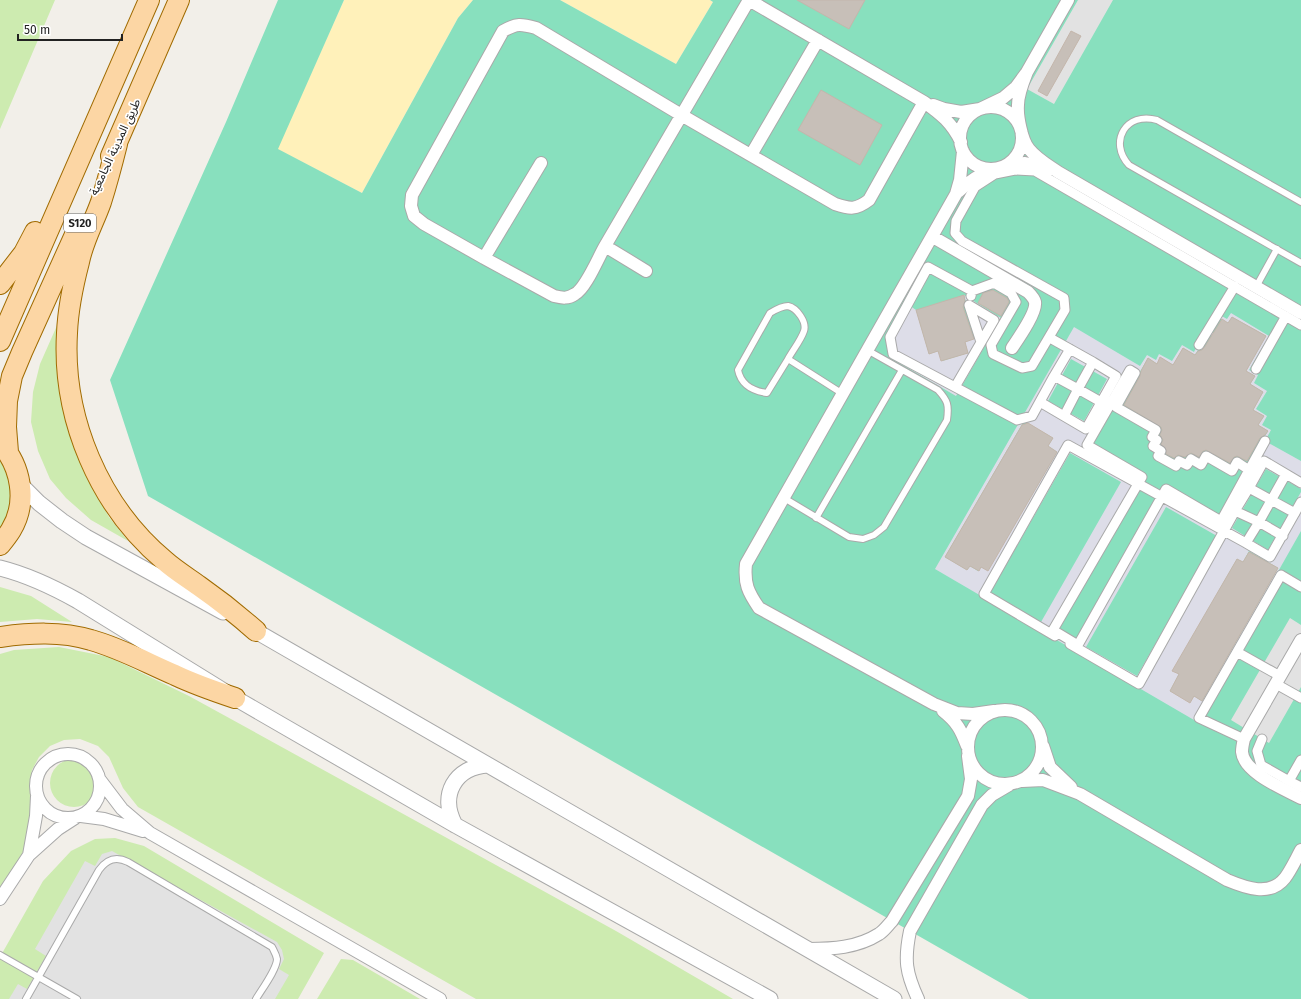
<svg xmlns="http://www.w3.org/2000/svg" width="1301" height="999" viewBox="0 0 1301 999" font-family="'Fira Sans','Noto Sans Arabic',sans-serif">
	<style>
		.grass { fill: #cdebb0 }
		.sand { fill: #fff1ba }
		.pitch { fill: #88e0be }
		.parking { fill: #e2e2e2 }
		.plaza { fill: #dddde8; fill-rule: evenodd }
		.building { fill: #c7bfb8; stroke: #c4b6ab }
		.lines { fill: none; stroke-linecap: round; stroke-linejoin: round }
		.service-casing { stroke: #a9a9a9; stroke-width: 8 }
		.pedestrian-casing { stroke: #a9a9a9; stroke-width: 11 }
		.minor-casing { stroke: #a9a9a9; stroke-width: 14 }
		.tertiary-casing { stroke: #a9a9a9; stroke-width: 17 }
		.primary-casing { stroke: #a06b00; stroke-width: 22 }
		.service { stroke: #fff; stroke-width: 6 }
		.pedestrian { stroke: #fff; stroke-width: 9 }
		.minor { stroke: #fff; stroke-width: 12 }
		.tertiary { stroke: #fff; stroke-width: 15 }
		.primary { stroke: #fcd6a4; stroke-width: 20 }
		.labels { text-anchor: middle; stroke-width: 3.5; stroke-linejoin: round; paint-order: stroke }
		.shield { fill: #fff; stroke: #646464; stroke-width: 1 }
		.shield-label { font-size: 11px; font-weight: bold; fill: #222 }
		.street-label { font-size: 12px; fill: #222; stroke: #fff }
	</style>
	<rect width="100%" height="100%" fill="#f2efe9"/>
	<!-- grass -->
	<path class="grass" d="M0 0H55L0 129Z
		M59 321 68 424 77 455 93 489 109 517 128 541 91 520 66 498 50 479 38 451 31 422 33 392 40 364Z
		M0 452 4 458 14 498 8 521 0 530Z
		M0 587 31 596 72 622 37 619 0 622Z
		M59 647 109 657 189 696 616 931 733 999H476L138 807 123 788 109 757 98 746 80 739 64 740 50 746 39 757 32 770 30 782 32 797 30 840 0 891V654L14 650Z
		M50 783a24 24 0 1 1 48 0a24 24 0 1 1-48 0Z
		M115 838 144 846 324 953 298 999H0V957L43 881 71 851 95 839Z
		M341 959 353 960 420 999H317Z"/>
	<!-- sand -->
	<path class="sand" d="M344 0H473L458 18 362 193 277 149Z
		M560 0H710L713 2 676 64Z"/>
	<!-- pitch -->
	<path class="pitch" d="M278 0H344L278 149 362 193 458 18 473 0H560L676 64 713 2 710 0H1301V999H1029L148 496 110 380 226 122Z"/>
	<!-- parking -->
	<path class="parking" d="M1078 0H1113L1054 104 1027 89Z
		M1290 618 1301 625V687L1269 743 1231 720Z
		M112 851 277 942 282 950 284 959 279 969 289 975 275 999H9L18 984 27 989 46 956 35 949 85 861 95 866 102 854Z"/>
	<!-- plaza -->
	<path class="plaza" d="M964 295 1001 318 956 396 889 357 886 338 906 303 916 310 929 354 938 351 942 361 968 353 965 342 976 338Z
		M1231 313 1269 336 1249 370 1258 375 1254 383 1267 391 1256 409 1267 416 1262 425 1271 430 1265 441 1301 461V489L1266 469 1232 528 1268 550 1301 492V531L1194 720 935 569 1074 327 1140 366 1147 355 1156 360 1159 354 1172 361 1182 345 1194 352 1198 344 1207 349 1214 337 1207 333 1218 314 1227 319ZM1232 317 1266 336 1246 371 1255 376 1250 384 1263 392 1253 410 1264 416 1258 425 1268 431 1247 467 1236 460 1231 468 1206 453 1201 462 1190 456 1187 462 1178 458 1175 463 1161 455 1164 450 1157 445 1161 439 1156 436 1160 429 1120 406 1148 358 1157 364 1161 358 1173 365 1183 348 1195 355 1199 348 1208 353 1218 336 1211 332 1219 318 1228 323ZM1071 359 1107 379 1084 421 1048 401ZM1130 370 1135 373 1116 407 1156 430 1152 437 1157 440 1153 446 1161 451 1158 456 1176 466 1179 461 1187 465 1191 459 1201 465 1206 456 1232 471 1237 463 1249 470 1220 521 1166 489 1078 645 1053 630 1142 477 1087 445ZM1024 421 1053 438 1048 446 1057 452 988 570 981 567 978 571 970 566 967 570 945 557ZM1070 453 1121 482 1041 622 990 593ZM1166 507 1217 536 1137 676 1086 647ZM1249 551 1278 568 1202 701 1194 696 1190 702 1170 691 1179 674 1173 670 1237 559 1243 562Z"/>
	<!-- building -->
	<path class="building" d="M797 0H865L849 29Z
		M1071 31 1081 36 1047 96 1038 91Z
		M821 90 882 125 860 165 798 130Z
		M993 290 1007 298 1009 302 1001 316 978 303 983 293Z
		M964 295 965 301 963 307 974 339 965 342 968 353 941 361 938 351 929 354 916 310Z
		M1232 317 1266 336 1246 371 1255 376 1250 384 1263 392 1253 410 1264 416 1258 425 1268 431 1265 435 1260 438 1247 461 1237 456 1234 457 1230 463 1206 450 1203 451 1199 457 1191 453 1185 457 1178 455 1174 458 1166 454V449L1161 444 1163 440 1160 435 1162 430 1161 427 1124 405 1140 376 1141 371 1148 358 1157 364 1160 357 1173 365 1183 348 1195 355 1198 351 1202 350 1204 348 1222 319 1228 323Z
		M1028 423 1053 438 1048 446 1057 452 988 571 981 567 979 571 970 566 967 570 945 557 1022 425Z
		M1249 552 1278 568 1202 701 1194 696 1190 703 1170 691 1179 674 1172 671 1237 559 1243 562Z"/>
	<g class="lines">
		<!-- service casing -->
		<g class="service-casing">
			<path id="service" d="M1301 202 1157 120C1126 111 1108 142 1129 165L1301 263
				M1256 287 1277 249
				M788 359 767 393C752 391 741 385 738 370L770 313C775 310 782 306 788 306 797 308 807 322 804 331 801 340 793 350 788 359L843 394
				M784 498 849 537 863 539 874 535 884 527 947 420C949 405 948 401 938 390L867 350
				M816 518 902 370
				M0 955 77 999
				M26 999 99 870C107 859 116 856 128 862L272 947C274 951 276 954 277 959 277 969 262 989 256 999"/>
		</g>
		<!-- pedestrian casing -->
		<g class="pedestrian-casing">
			<path id="pedestrian" d="M972 291 994 283 1011 293 1016 302 991 345 993 354 1022 368 1032 366 1065 310 1064 298 962 241 955 233 956 221 975 187 995 174 1015 170 1035 171 1301 325
				M1050 338 1093 362 1078 389 1054 376
				M981 342 969 305 994 320 955 387 1017 420 1032 416 1054 376 1070 349
				M1199 345 1235 286
				M1256 369 1286 316
				M1130 370 1135 373 1116 407 1156 430 1152 437 1157 440 1153 446 1161 451 1158 456 1176 466 1179 461 1187 465 1191 459 1201 465 1206 456 1232 471 1237 462 1249 470 1221 521 1166 489 1078 645 1053 630 1142 477 1087 445Z
				M955 387 893 354 890 337 928 267 972 291 971 296
				M1040 402 1086 429 1116 376 1093 362
				M1064 416 1078 389 1101 402
				M1249 470 1265 441
				M1286 474 1259 522 1246 543 1270 557 1301 502
				M1249 488 1264 461 1301 483
				M1235 511 1249 488 1295 513
				M1055 636 984 594 1068 445 1246 543
				M1070 644 1139 684 1235 511 1259 522 1283 536
				M1237 652 1280 676
				M1276 684 1301 698
				M1244 739 1199 718 1281 575 1301 587
				M1262 739 1257 751 1261 765 1289 781
				M1301 760 1289 781 1301 787"/>
		</g>
		<!-- minor casing -->
		<g class="minor-casing">
			<path id="minor" d="M749 0 924 102C941 114 952 123 961 142
				M1027 72C1023 82 1018 94 1018 105 1017 116 1022 141 1029 149 1037 159 1048 165 1058 172L1301 313
				M933 105 944 109 961 112 980 109 1003 98 1016 87 1027 72 1068 0
				M960 138a31 31 0 1 1 62 0a31 31 0 1 1-62 0Z
				M963 151 960 180 956 194 746 564C744 584 748 592 759 608L934 704 957 713 973 714 994 711
				M751 155 818 40
				M541 163 484 258 554 296C562 298 568 299 575 294 586 288 598 258 605 246L749 0
				M1005 166 1025 163 1050 169
				M958 192C969 181 980 174 994 169
				M933 237 1028 292C1031 295 1034 298 1035 302 1037 312 1018 339 1012 348
				M605 246 646 271
				M484 258 424 224 414 216 411 206 412 195 503 31C517 23 521 24 536 28L683 116 835 204C850 209 856 210 869 200L924 102
				M1301 640 1244 739C1243 743 1242 748 1242 752 1244 773 1284 789 1301 798
				M968 747a37 37 0 1 1 74 0a37 37 0 1 1-74 0Z
				M943 711C957 722 961 730 967 746
				M1043 746 1050 767 1071 787
				M36 786a32 32 0 1 1 64 0a32 32 0 1 1-64 0Z
				M100 780 122 809 150 833 440 999
				M1022 781 1043 780 1080 794 1227 880C1246 888 1270 897 1285 878 1291 870 1296 859 1301 850
				M81 816 104 819 143 831
				M29 855 36 816 37 796
				M0 899 29 855 58 829 75 818
				M808 949C832 949 857 948 879 934 884 931 888 925 892 921L968 796 971 779 968 756
				M918 999C906 973 904 960 910 931L982 805 992 795 1009 785"/>
		</g>
		<!-- tertiary casing -->
		<g class="tertiary-casing">
			<path id="tertiary" d="M20 484 39 503 62 521 86 537 223 612
				M0 568C28 575 53 587 78 601L235 698 455 825 770 999
				M247 626 894 999
				M455 825C439 795 455 767 488 765"/>
		</g>
		<!-- primary casing -->
		<g class="primary-casing">
			<path id="primary" d="M117 144C112 164 107 183 101 202 94 222 83 241 79 262 73 285 68 309 67 333 62 418 99 506 165 561 175 570 188 578 199 586 219 600 238 615 256 631
				M111 156 179 0
				M0 284 24 253 35 232
				M0 341 149 0
				M0 443C21 466 28 502 11 530 8 535 4 540 0 545
				M8 452 6 427 7 401 12 376 22 352 78 228
				M0 637C30 633 61 631 91 640 120 648 147 663 175 675 194 684 214 691 235 698"/>
		</g>
		<!-- service -->
		<use href="#service" class="service"/>
		<!-- pedestrian -->
		<use href="#pedestrian" class="pedestrian"/>
		<!-- minor -->
		<use href="#minor" class="minor"/>
		<!-- tertiary -->
		<use href="#tertiary" class="tertiary"/>
		<!-- primary -->
		<use href="#primary" class="primary"/>
	</g>
	<g class="labels">
		<!-- shield labels -->
		<rect class="shield" x="64" y="214" width="32" height="18" rx="3"/>
		<g class="shield-label">
			<text x="80" y="227">S120</text>
		</g>
		<!-- street labels -->
		<g class="street-label">
			<text transform="translate(115 147) rotate(-65)" y="4">طريق المدينة الجامعية</text>
		</g>
	</g>
	<!-- scale -->
	<path d="M18 34v6h104v-6" fill="none" stroke="#222222" stroke-width="2"/>
	<text x="24" y="34" font-size="12" fill="#222222" stroke="#ffffff" stroke-width="3" paint-order="stroke">50 m</text>
</svg>
